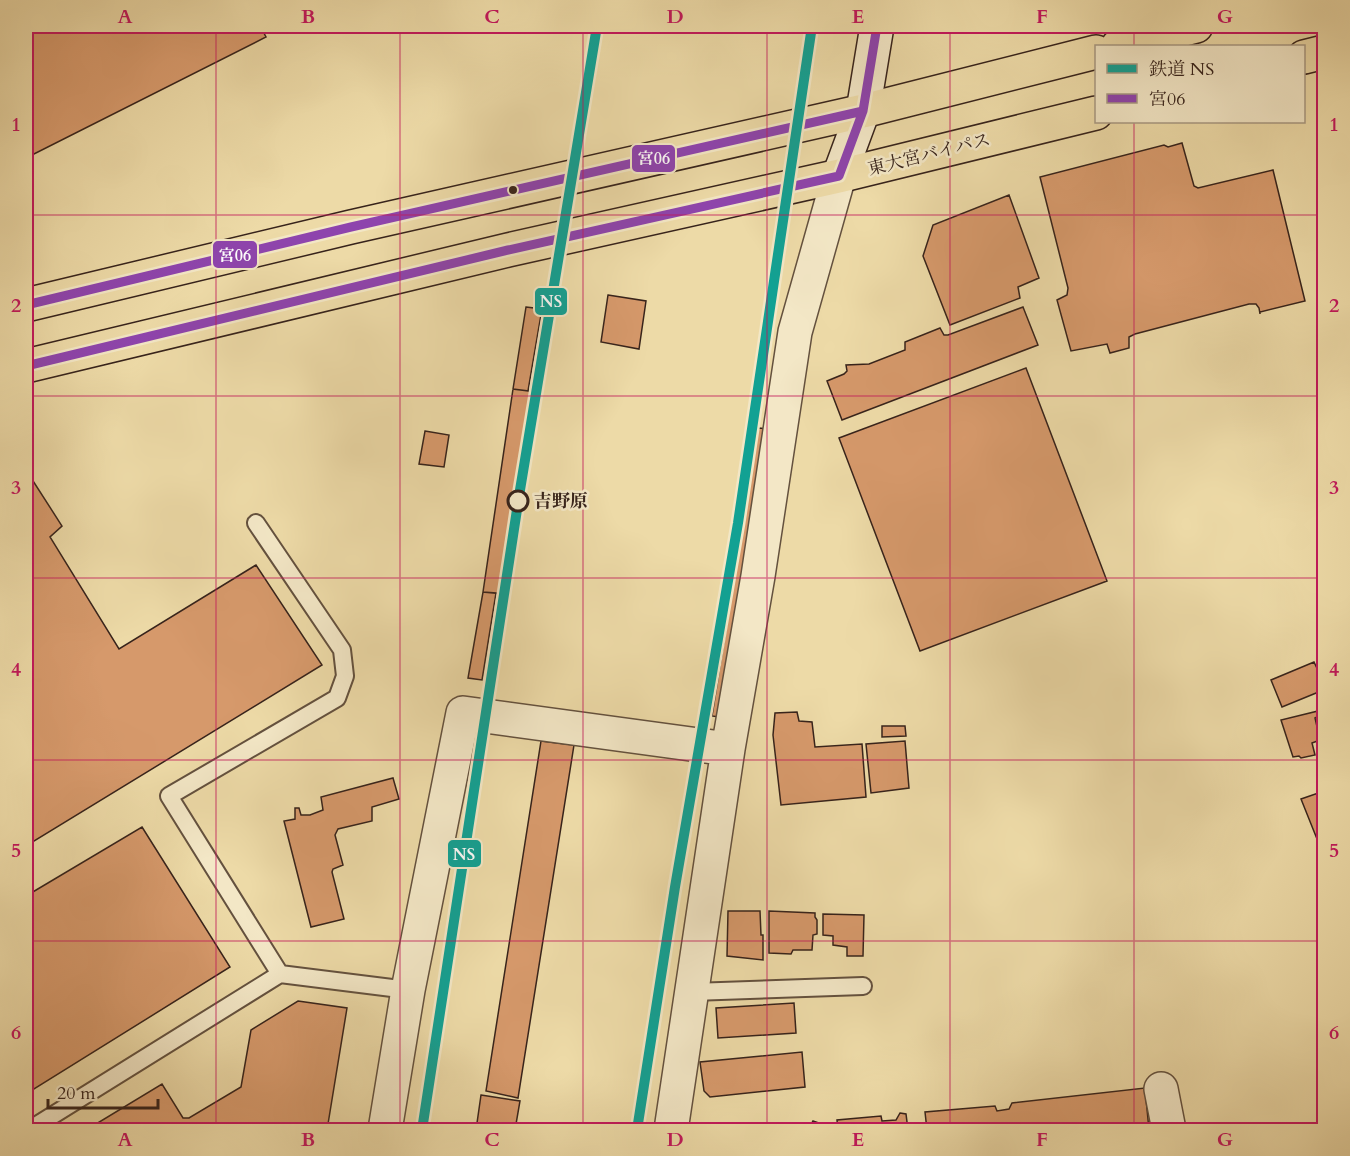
<svg xmlns="http://www.w3.org/2000/svg" width="1350" height="1156" viewBox="0 0 1350 1156" font-family="Cardo,'Noto Serif JP',serif">
	<style>
		.building { fill: #d6996b; stroke: #37231b; stroke-width: 1.5 }
		.lines { fill: none; stroke-linecap: round; stroke-linejoin: round }
		.lane-casing { stroke: #64513e; stroke-width: 20 }
		.street-casing { stroke: #64513e; stroke-width: 36 }
		.secondary-casing { stroke: #37231b; stroke-width: 36 }
		.highway-casing { stroke: #37231b; stroke-width: 36 }
		.lane { stroke: #f3e7c6; stroke-width: 16 }
		.street { stroke: #f3e7c6; stroke-width: 33 }
		.secondary { stroke: #f3e7c6; stroke-width: 33 }
		.highway { stroke: #eddaa7; stroke-width: 33 }
		.bus-1-casing { stroke: #f3e7c6; stroke-width: 14 }
		.bus-1 { stroke: #8e44ad; stroke-width: 9 }
		.rail-1-casing { stroke: #f3e7c6; stroke-width: 15 }
		.rail-1 { stroke: #12a193; stroke-width: 10 }
		.grid { fill: none; stroke: #c2185b; stroke-width: 1.5; stroke-opacity: 0.55 }
		.bus-dot { fill: #37231b; stroke: #f3e7c6; stroke-width: 2 }
		.stop-dot { fill: #f3e7c6; stroke: #37231b; stroke-width: 3 }
		.labels { text-anchor: middle; stroke-width: 5; stroke-linejoin: round; paint-order: stroke }
		.street-label { font-size: 18px; fill: #37231b; stroke: #f3e7c6 }
		.stop-label { font-size: 18px; font-weight: bold; fill: #37231b; stroke: #f3e7c6; text-anchor: start }
		.line-badge { stroke: #f3e7c6; stroke-width: 2 }
		.badge-label { font-size: 16px; text-anchor: middle; font-weight: bold; fill: #fff }
		.neatline { fill: none; stroke: #c2185b; stroke-width: 2 }
		.grid-label { font-size: 20px; text-anchor: middle; font-weight: bold; fill: #c2185b }
	</style>
	<rect width="100%" height="100%" fill="#eddaa7"/>
	<filter id="stains"><feTurbulence type="fractalNoise" baseFrequency=".00333" numOctaves="4"/><feColorMatrix values="0 0 0 0 .2 0 0 0 0 .09 0 0 0 0 .02 0 0 0 .5 -.17"/></filter>
	<radialGradient id="worn" r=".72"><stop offset=".6" stop-color="#630" stop-opacity="0"/><stop offset="1" stop-color="#630" stop-opacity=".3"/></radialGradient>
	<!-- building -->
	<path class="building" d="M26 26H260L266 37 26 158Z
		M1182 143 1194 186 1198 188 1273 170 1305 301 1260 312V314L1259 308 1256 304H1249L1135 334 1129 337V348L1110 353 1107 344 1071 351 1057 300 1067 295 1068 288 1040 177 1164 145 1168 147Z
		M1009 195 1039 278 1018 287 1020 298 950 325 923 256 933 225Z
		M608 295 646 301 639 349 601 342Z
		M526 307 542 309 528 391 513 389Z
		M1023 307 1038 345 842 420 827 381 844 374 847 371 846 365 869 364 905 350V342L940 328 944 335H948Z
		M1026 368 1107 581 920 651 839 438Z
		M513 389 536 392 503 594 483 592Z
		M758 428 770 429 731 719 712 716Z
		M425 431 449 435 444 467 419 464Z
		M26 470 62 526 50 537 119 649 256 565 322 665 26 846Z
		M483 592 496 593 482 680 468 678Z
		M1314 662 1321 677 1317 679 1321 691 1282 707 1271 680Z
		M1318 711 1319 716 1315 718 1320 740 1312 743 1315 755 1301 758 1299 756 1293 757 1281 720Z
		M797 712 799 721 812 722 815 747 862 744 866 797 781 805 773 735 775 713Z
		M882 726H905L906 736 882 737Z
		M541 741 574 745 518 1098 486 1091Z
		M905 741 909 788 871 793 866 744Z
		M393 778 399 799 372 807V821L338 829 335 835 343 865 333 869 332 872 344 919 311 927 284 821 295 819V808H299L301 815H310L323 810 321 797Z
		M1324 791V841L1319 844 1301 799Z
		M142 827 230 967 26 1094V896Z
		M1324 860V895L1319 861Z
		M728 911H760L761 935H763V960L727 956Z
		M769 911 815 913V917L817 920V934L813 935 812 950H793L791 954 769 953Z
		M823 914 864 915 863 956H847V947L833 945V936L823 935Z
		M298 1001 347 1008 327 1130H86L162 1084 183 1118H189L241 1087 251 1030Z
		M794 1003 796 1033 718 1038 716 1008Z
		M802 1052 805 1087 710 1097 704 1091 700 1062Z
		M1145 1088 1149 1130H927L925 1112 995 1106 997 1111 1009 1109 1012 1103Z
		M481 1095 520 1101 515 1130H476Z
		M900 1113 906 1114 908 1130H838L837 1120 881 1116 882 1121 896 1120Z
		M813 1121 819 1123 820 1130H759V1127L794 1124 796 1129 809 1128Z"/>
	<g class="lines">
		<!-- lane casing -->
		<g class="lane-casing">
			<path id="lane" d="M256 523 342 650 345 676 337 698 169 796 280 974
				M692 992 863 986
				M29 1130 280 974 408 990"/>
		</g>
		<!-- street casing -->
		<g class="street-casing">
			<path id="street" d="M1161 1089 1169 1130
				M385 1130 408 990 463 713 728 749
				M671 1130 728 749 758 576 795 332 839 176"/>
		</g>
		<!-- secondary casing -->
		<g class="secondary-casing">
			<path id="secondary" d="M839 176 863 111 877 26"/>
		</g>
		<!-- highway casing -->
		<g class="highway-casing">
			<path id="highway" d="M1118 46 1196 26
				M1304 57 1324 52
				M26 305 351 227 863 111 1096 52
				M26 366 508 250 839 176 1096 113"/>
		</g>
		<!-- lane -->
		<use href="#lane" class="lane"/>
		<!-- street -->
		<use href="#street" class="street"/>
		<!-- secondary -->
		<use href="#secondary" class="secondary"/>
		<!-- highway -->
		<use href="#highway" class="highway"/>
		<!-- bus-1 casing -->
		<g class="bus-1-casing">
			<path id="bus-1" d="M26 305 351 227 863 111
				M26 366 508 250 839 176 863 111 877 26"/>
		</g>
		<!-- bus-1 -->
		<use href="#bus-1" class="bus-1"/>
		<!-- rail-1 casing -->
		<g class="rail-1-casing">
			<path id="rail-1" d="M422 1130 520 490 597 26
				M637 1130 675 887 738 523 812 26"/>
		</g>
		<!-- rail-1 -->
		<use href="#rail-1" class="rail-1"/>
	</g>
	<!-- grid -->
	<path class="grid" d="M216 26V1130M400 26V1130M583 26V1130M767 26V1130M950 26V1130M1134 26V46M1134 122V1130M26 215H1324M26 396H1324M26 578H1324M26 760H1324M26 941H1324"/>
	<!-- markers -->
	<circle class="bus-dot" cx="513" cy="190" r="5"/>
	<circle class="stop-dot" cx="518" cy="501" r="10"/>
	<g class="labels">
		<!-- street labels -->
		<g class="street-label">
			<text transform="translate(929 154) rotate(-14)" y="6">東大宮バイパス</text>
		</g>
		<!-- stop labels -->
		<g class="stop-label">
			<text x="534" y="507">吉野原</text>
		</g>
	</g>
	<g class="line-badge">
		<rect x="631" y="144" width="45" height="29" rx="6" fill="#8e44ad"/>
		<rect x="212" y="240" width="46" height="29" rx="6" fill="#8e44ad"/>
		<rect x="534" y="287" width="34" height="29" rx="6" fill="#12a193"/>
		<rect x="447" y="839" width="35" height="29" rx="6" fill="#12a193"/>
	</g>
	<g class="badge-label">
		<text x="654" y="164">宮06</text>
		<text x="235" y="261">宮06</text>
		<text x="551" y="307">NS</text>
		<text x="464" y="860">NS</text>
	</g>
	<!-- margin -->
	<rect width="1350" height="1156" fill="none" stroke="#eddaa7" stroke-width="66"/>
	<!-- legend -->
	<rect x="1095" y="45" width="210" height="78" fill="#f3e7c6" stroke="#a89982" stroke-width="1.5"/>
	<rect x="1107" y="64" width="30" height="9" fill="#12a193" stroke="#a89982" stroke-width="1.5"/>
	<text x="1149" y="75" font-size="18" fill="#37231b">鉄道 NS</text>
	<rect x="1107" y="94" width="30" height="9" fill="#8e44ad" stroke="#a89982" stroke-width="1.5"/>
	<text x="1149" y="105" font-size="18" fill="#37231b">宮06</text>
	<!-- scale -->
	<path d="M48 1099v9h110v-9" fill="none" stroke="#37231b" stroke-width="3"/>
	<text x="57" y="1099" font-size="18" fill="#37231b" stroke="#f3e7c6" stroke-width="4.5" paint-order="stroke">20 m</text>
	<rect x="33" y="33" width="1284" height="1090" class="neatline"/>
	<g class="grid-label">
		<text x="125" y="23">A</text>
		<text x="308" y="23">B</text>
		<text x="492" y="23">C</text>
		<text x="675" y="23">D</text>
		<text x="858" y="23">E</text>
		<text x="1042" y="23">F</text>
		<text x="1225" y="23">G</text>
		<text x="16" y="131">1</text>
		<text x="1334" y="131">1</text>
		<text x="16" y="312">2</text>
		<text x="1334" y="312">2</text>
		<text x="16" y="494">3</text>
		<text x="1334" y="494">3</text>
		<text x="16" y="676">4</text>
		<text x="1334" y="676">4</text>
		<text x="16" y="857">5</text>
		<text x="1334" y="857">5</text>
		<text x="16" y="1039">6</text>
		<text x="1334" y="1039">6</text>
		<text x="125" y="1146">A</text>
		<text x="308" y="1146">B</text>
		<text x="492" y="1146">C</text>
		<text x="675" y="1146">D</text>
		<text x="858" y="1146">E</text>
		<text x="1042" y="1146">F</text>
		<text x="1225" y="1146">G</text>
	</g>
	<rect width="100%" height="100%" filter="url(#stains)"/>
	<rect width="100%" height="100%" fill="url(#worn)"/>
</svg>
